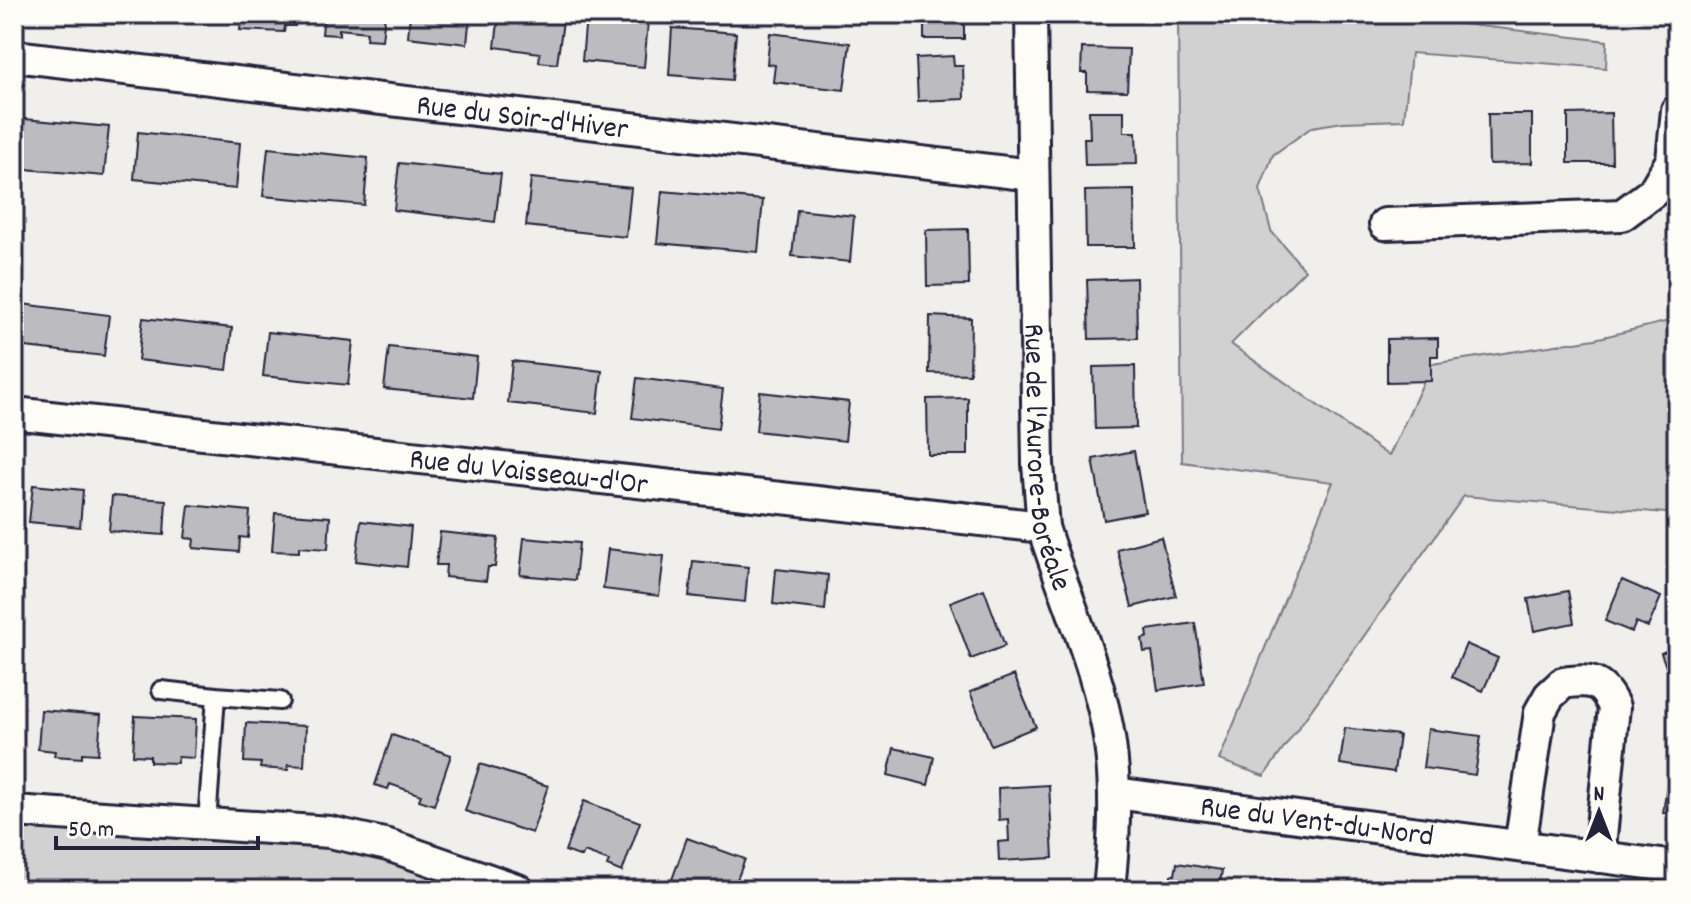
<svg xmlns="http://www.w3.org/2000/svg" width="1691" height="904" viewBox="0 0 1691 904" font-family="Dekko,sans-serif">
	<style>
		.green { fill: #d2d1d1; stroke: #7a7a86; stroke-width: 2 }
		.building { fill: #bcbcc0; stroke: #22223b; stroke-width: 2 }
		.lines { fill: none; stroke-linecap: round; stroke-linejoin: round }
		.lane-casing { stroke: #22223b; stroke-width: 22 }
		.street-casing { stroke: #22223b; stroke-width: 36 }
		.lane { stroke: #fdfcf7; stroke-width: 16 }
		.street { stroke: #fdfcf7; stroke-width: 30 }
		.labels { text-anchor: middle; stroke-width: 6; stroke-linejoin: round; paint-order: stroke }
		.street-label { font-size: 30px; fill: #22223b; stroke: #fdfcf7 }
	</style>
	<rect width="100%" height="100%" fill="#f0efec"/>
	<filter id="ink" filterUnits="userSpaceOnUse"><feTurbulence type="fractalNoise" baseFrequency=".0125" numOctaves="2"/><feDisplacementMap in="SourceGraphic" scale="16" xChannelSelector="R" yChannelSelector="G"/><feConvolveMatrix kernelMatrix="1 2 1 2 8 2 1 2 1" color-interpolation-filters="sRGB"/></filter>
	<g filter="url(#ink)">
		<!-- green -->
		<path class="green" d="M1178 14H1378L1607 41 1606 68 1411 53 1404 120 1343 122 1312 127 1273 155 1260 189 1271 231 1305 270 1231 344 1389 456 1432 364 1595 339 1677 319V514L1464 496 1264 776 1219 760 1333 482 1182 462Z
			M14 811 302 829 518 890H14Z"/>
		<!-- building -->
		<path class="building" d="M154 14H207H197L196 21 154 17Z
			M230 14H296L295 26H285L284 32 240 30 241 23 229 22Z
			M324 14H385L382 40 366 39 367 32 339 29V35L322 34Z
			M410 14H470L467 44 408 37Z
			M499 14H564L557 64 539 62 540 53 495 47Z
			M924 14H964V39H924Z
			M586 16 648 22 644 67 582 61Z
			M672 28 736 33 732 80 669 75Z
			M770 33 850 43 844 90 773 82 775 65 767 64Z
			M1082 48 1129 49 1127 91 1087 90V73H1081Z
			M953 56 954 66H963L964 99 918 101 916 58Z
			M1089 111H1124V132H1136L1137 164 1085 165 1084 138H1090Z
			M1611 113 1612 163H1568V114Z
			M1488 114H1532V163L1489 164Z
			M14 118 109 127 104 176 14 168Z
			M138 132 240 143 236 189 134 179Z
			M268 148 368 158 364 205 263 196Z
			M399 163 501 174 495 222 394 210Z
			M531 178 631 188 626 237 526 226Z
			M1134 190 1135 247H1086L1085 191Z
			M662 191 763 200 758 252 657 243Z
			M797 210 854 216 850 262 792 256Z
			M968 229 969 285 927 286 926 230Z
			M1136 278 1137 338 1089 339 1087 280Z
			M22 304 109 315 104 356 17 346Z
			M930 316 971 318 970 374 929 373Z
			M143 318 232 328 227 370 138 360Z
			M268 332 353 341 348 385 263 376Z
			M1438 338V356H1431V381L1387 382V339Z
			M389 347 477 357 473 398 384 389Z
			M512 361 602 371 597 413 508 403Z
			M1135 366 1136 428 1095 429 1093 367Z
			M637 378 723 389 718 429 632 418Z
			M760 392 849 402 845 441 756 431Z
			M968 398V455H928L927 399Z
			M1134 451 1145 512 1104 520 1093 459Z
			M33 485 83 490 80 527 29 522Z
			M112 496 166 500 164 535 109 531Z
			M189 505 250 511 248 538 240 537 239 552 193 548 194 539 185 538Z
			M275 513 330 517 328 549 299 547V552L272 551Z
			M361 521 411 527 407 567 356 561Z
			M440 532 498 538 495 567H488L486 581 445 577 446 565H436Z
			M1161 537 1176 596 1132 607 1117 549Z
			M524 538 579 543 575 580 520 575Z
			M608 549 664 556 659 596 603 589Z
			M693 561 748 567 745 602 689 596Z
			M776 569 828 575 825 610 773 604Z
			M1622 580 1661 597 1648 627 1636 622 1632 632 1605 621Z
			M984 589 1005 646 971 659 950 602Z
			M1568 591 1574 623 1534 631 1528 599Z
			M1195 623 1204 683 1158 690 1152 651 1144 652 1142 639 1148 637 1147 630Z
			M1466 644 1498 658 1483 691 1452 677Z
			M1677 646V678L1671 680 1661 653Z
			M1014 675 1036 727 991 745 970 692Z
			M41 710 101 715 98 754 82 753V758L54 756 55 751 38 749Z
			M135 716 196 719 194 758 178 757 177 763 150 762V756L133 755Z
			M246 723 306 726 304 766 288 765V770L260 768 261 763 244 762Z
			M1345 728 1399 735 1394 772 1340 764Z
			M1428 729 1481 736 1475 775 1423 768Z
			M392 735 451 755 434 805 419 800 421 795 390 784 388 789 375 785Z
			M894 748 934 757 928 785 888 775Z
			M480 764 548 786 532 833 465 811Z
			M1669 769 1677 770V809L1673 808V814L1663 813Z
			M1049 785 1053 858 999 861 998 842 1009 841 1008 819 999 820 998 788Z
			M584 801 640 822 622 872 607 866 609 861 584 852 582 857 565 851Z
			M687 838 745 859 733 890 669 888Z
			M1177 863 1222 870 1219 890 1169 889 1171 875H1175Z
			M859 879H862L891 890H850L852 883Z
			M1275 879 1322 885 1321 890H1274Z"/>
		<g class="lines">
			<!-- lane casing -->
			<g class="lane-casing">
				<path id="lane" d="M161 690 216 696
					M207 823 216 696 280 701"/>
			</g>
			<!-- street casing -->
			<g class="street-casing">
				<g id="street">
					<path id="s1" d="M1031 14 1038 464 1043 527C1064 595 1101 674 1110 744 1117 793 1114 841 1109 890"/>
					<path id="s2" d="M14 56 1032 175"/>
					<path d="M1385 224 1622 215 1653 192 1672 160 1677 110"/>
					<path id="s3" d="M14 413 1043 527"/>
					<path id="s4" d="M1115 793 1677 867"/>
					<path d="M14 811 330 832 388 845 518 890"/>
					<path d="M1520 846 1540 712 1549 696 1563 683C1591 679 1602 680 1614 707L1599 857"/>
				</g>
			</g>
			<!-- lane -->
			<use href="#lane" class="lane"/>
			<!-- street -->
			<use href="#street" class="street"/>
		</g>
	</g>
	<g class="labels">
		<!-- street labels -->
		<g class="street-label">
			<text dy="10" stroke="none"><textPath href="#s2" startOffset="512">Rue du Soir-d'Hiver</textPath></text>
			<text dy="10" stroke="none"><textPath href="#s1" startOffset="444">Rue de l'Aurore-Boréale</textPath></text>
			<text dy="10" stroke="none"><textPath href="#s3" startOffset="518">Rue du Vaisseau-d'Or</textPath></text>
			<text dy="10" stroke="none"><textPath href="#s4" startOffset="204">Rue du Vent-du-Nord</textPath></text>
		</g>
	</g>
	<!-- margin -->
	<rect width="1691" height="904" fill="none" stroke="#fdfcf7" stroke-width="48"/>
	<rect x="24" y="24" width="1643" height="856" fill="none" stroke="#22223b" stroke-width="3" filter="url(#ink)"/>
	<!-- north arrow -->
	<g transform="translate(1599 812)" stroke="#fdfcf7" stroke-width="6" paint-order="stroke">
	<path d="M0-6L14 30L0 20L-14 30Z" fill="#22223b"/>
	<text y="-12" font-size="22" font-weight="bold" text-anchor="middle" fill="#22223b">N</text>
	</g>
	<!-- scale -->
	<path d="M56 836v12h202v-12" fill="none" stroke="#22223b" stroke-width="4"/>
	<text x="68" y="836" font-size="24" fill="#22223b" stroke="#fdfcf7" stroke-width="6" paint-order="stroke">50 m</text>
</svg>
